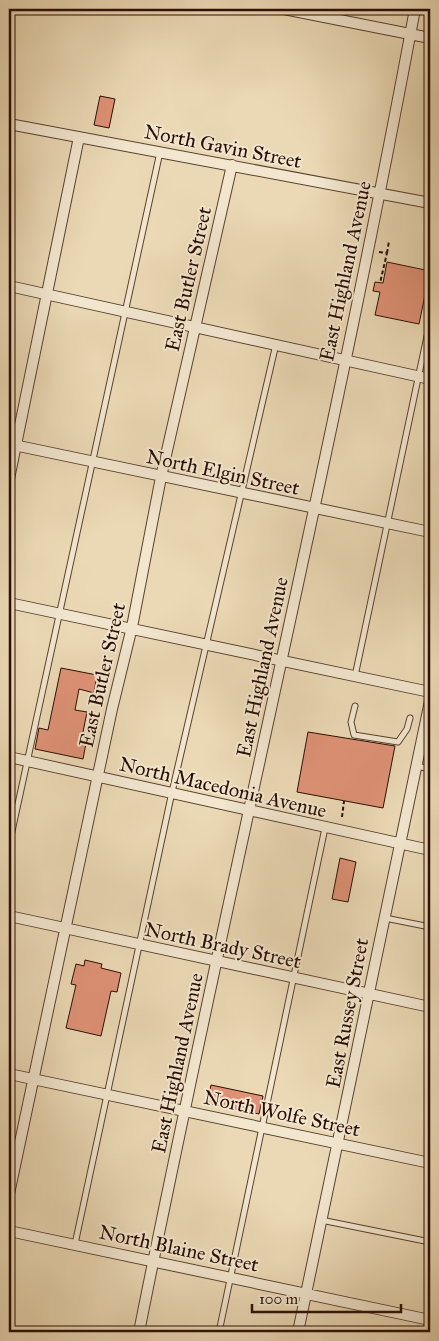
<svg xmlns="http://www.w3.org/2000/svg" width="439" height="1341" viewBox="0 0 439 1341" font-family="'IM FELL Great Primer',serif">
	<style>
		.building { fill: #df9276; stroke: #290d03 }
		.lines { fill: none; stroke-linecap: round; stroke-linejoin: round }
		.service-casing { stroke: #5a4030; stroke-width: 7 }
		.minor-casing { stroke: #5a4030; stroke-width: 12 }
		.path { stroke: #290d03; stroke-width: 2; stroke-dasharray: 4 2.5; stroke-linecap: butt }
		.service { stroke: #f2e6cf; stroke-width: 5 }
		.minor { stroke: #f2e6cf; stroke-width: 10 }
		.labels { text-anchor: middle; stroke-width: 4; stroke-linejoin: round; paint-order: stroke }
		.street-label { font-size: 20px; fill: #290d03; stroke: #f2e6cf }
	</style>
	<rect width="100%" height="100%" fill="#ebd9b5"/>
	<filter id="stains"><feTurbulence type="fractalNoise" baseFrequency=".004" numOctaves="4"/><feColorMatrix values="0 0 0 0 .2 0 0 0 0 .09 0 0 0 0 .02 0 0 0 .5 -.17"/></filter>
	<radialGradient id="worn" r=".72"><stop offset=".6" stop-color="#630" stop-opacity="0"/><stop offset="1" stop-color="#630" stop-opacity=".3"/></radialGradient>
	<!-- building -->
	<path class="building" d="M100 96 115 99 109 128 94 125Z
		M387 262 430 271 419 324 375 315 380 292 373 291 375 282 383 283Z
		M61 668 97 675 94 693 79 689 75 710 87 712 82 737 87 738 83 759 35 749 39 728 48 730Z
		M308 732 395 746 383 808 297 792Z
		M340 858 356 862 348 902 332 899Z
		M85 960 102 964 101 968 121 973 117 992 111 991 101 1036 66 1028 76 985 71 984 76 964 84 966Z
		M211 1085 263 1096 259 1114 207 1103Z"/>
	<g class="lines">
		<!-- service casing -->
		<g class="service-casing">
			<path id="service" d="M355 676 430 322
				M355 706 351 722 354 735 398 742 407 729 410 718
				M417 766 430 769
				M9 845 160 152
				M385 918 430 927
				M321 1220 430 1242
				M75 1244 172 792 276 344
				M219 1332 325 828"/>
		</g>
		<!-- minor casing -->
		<g class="minor-casing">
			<path id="minor" d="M284 9 430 38
				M9 124 430 203
				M9 286 430 379
				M9 444 430 532
				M9 479 79 137
				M9 603 430 692
				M9 757 430 850
				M9 916 430 1007
				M9 1074 430 1163
				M9 1194 112 709 132 627 161 477 232 165
				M9 1231 430 1320
				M139 1332C227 890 333 452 415 9
				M298 1332 430 701"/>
		</g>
		<!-- path -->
		<path class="path" d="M379 252 387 253 380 283
			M387 253 389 241
			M342 817 344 801"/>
		<!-- service -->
		<use href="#service" class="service"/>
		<!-- minor -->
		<use href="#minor" class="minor"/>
	</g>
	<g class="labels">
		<!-- street labels -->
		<g class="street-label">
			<text transform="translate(223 146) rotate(11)" y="7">North Gavin Street</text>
			<text transform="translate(345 271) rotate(-78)" y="7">East Highland Avenue</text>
			<text transform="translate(188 279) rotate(-77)" y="7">East Butler Street</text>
			<text transform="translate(223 472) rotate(12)" y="7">North Elgin Street</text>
			<text transform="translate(262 667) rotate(-78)" y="7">East Highland Avenue</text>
			<text transform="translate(102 675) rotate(-77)" y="7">East Butler Street</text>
			<text transform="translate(223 787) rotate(13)" y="7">North Macedonia Avenue</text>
			<text transform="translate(223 945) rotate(12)" y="7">North Brady Street</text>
			<text transform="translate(347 1013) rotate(-79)" y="7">East Russey Street</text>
			<text transform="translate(177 1063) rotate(-78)" y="7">East Highland Avenue</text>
			<text transform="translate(282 1113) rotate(12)" y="7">North Wolfe Street</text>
			<text transform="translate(179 1248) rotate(12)" y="7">North Blaine Street</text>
		</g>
	</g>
	<!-- margin -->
	<rect width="439" height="1341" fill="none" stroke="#ebd9b5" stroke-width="30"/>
	<rect x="10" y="10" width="419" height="1321" fill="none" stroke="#290d03" stroke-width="2.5"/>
	<rect x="15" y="15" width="409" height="1311" fill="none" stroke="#290d03"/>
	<!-- scale -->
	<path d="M252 1304v8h149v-8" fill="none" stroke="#290d03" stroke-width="2.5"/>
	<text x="259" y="1304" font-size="15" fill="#290d03" stroke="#f2e6cf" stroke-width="4" paint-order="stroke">100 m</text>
	<rect width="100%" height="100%" filter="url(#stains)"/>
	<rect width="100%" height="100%" fill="url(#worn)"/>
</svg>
